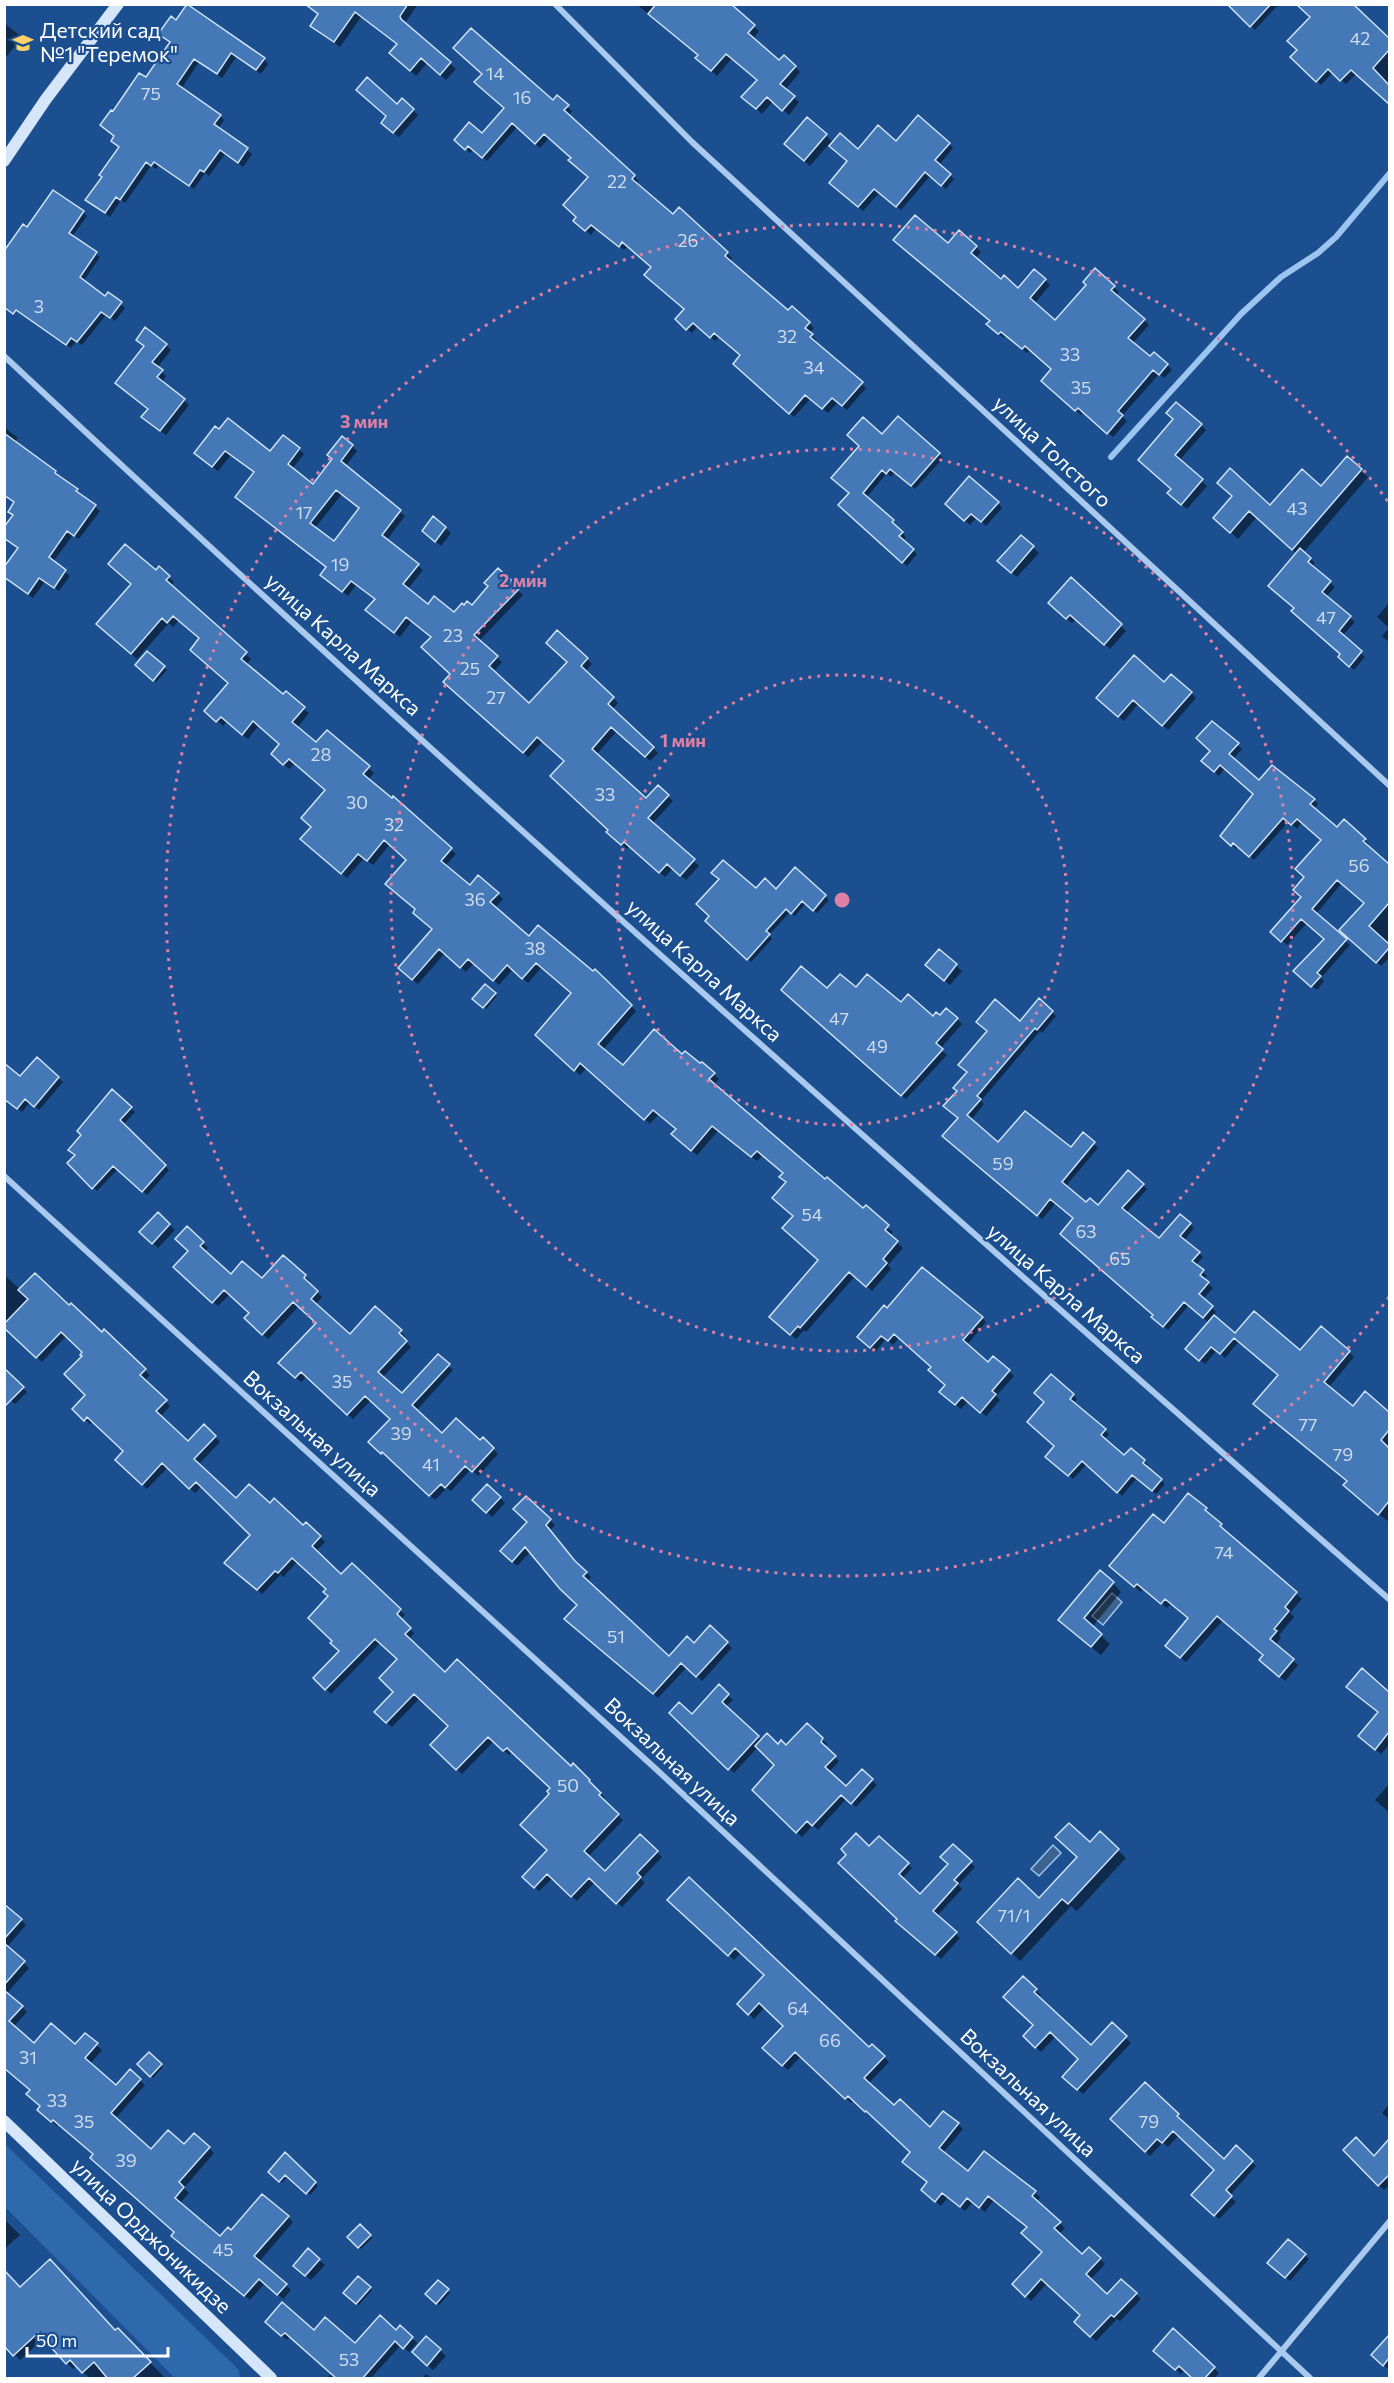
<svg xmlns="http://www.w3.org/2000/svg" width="1394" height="2383" viewBox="0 0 1394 2383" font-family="Commissioner,sans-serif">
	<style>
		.green { fill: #2e69ad }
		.water { fill: #3c6290; stroke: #9cc4f0; stroke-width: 1.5 }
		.shadow { fill: #0007; fill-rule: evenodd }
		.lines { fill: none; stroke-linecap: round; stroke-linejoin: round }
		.stream { stroke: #9cc4f0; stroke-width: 6 }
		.building { fill: #4478b7; stroke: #cfe3fa; stroke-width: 1.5; fill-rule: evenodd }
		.minor { stroke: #a9c9ee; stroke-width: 6 }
		.secondary { stroke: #d6e6fa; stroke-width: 12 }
		.ring { fill: none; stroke: #dd80a5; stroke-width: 3; stroke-dasharray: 3 6 }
		.labels { text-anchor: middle; stroke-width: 4.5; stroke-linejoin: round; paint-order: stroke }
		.number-label { font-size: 18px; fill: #d0dded }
		.poi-label { font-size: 21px; fill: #fff; stroke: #1b4f8f; text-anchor: start }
		.street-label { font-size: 21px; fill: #fff; stroke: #1b4f8f }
		.centre { fill: #dd80a5; stroke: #1b4f8f; stroke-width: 3 }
		.ring-label { font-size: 18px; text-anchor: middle; font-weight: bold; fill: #dd80a5; stroke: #1b4f8f; stroke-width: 4.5; stroke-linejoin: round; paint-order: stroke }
	</style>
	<rect width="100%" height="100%" fill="#1b4f8f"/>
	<!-- green -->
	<path class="green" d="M5 2144 239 2370 240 2378H175L5 2207Z"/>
	<!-- water -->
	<path class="water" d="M1112 1593 1122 1602 1103 1625 1092 1616Z
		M1053 1845 1061 1853 1039 1876 1031 1869Z"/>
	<!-- shadow -->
	<path class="shadow" d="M305 4H418L405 23 456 69 446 80 427 63 416 76 397 59 398 45 361 17 340 47 312 25 319 15Z
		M636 4H727L759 31 753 39 779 63 795 67 800 72 785 90 799 102 789 115 773 101 762 114 749 102 758 80 732 58 717 76 703 63 700 55Z
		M1234 4H1279L1255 30 1232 7Z
		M1351 4 1390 40V105L1357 73 1346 84 1333 72 1321 85 1292 57 1298 50 1312 17Z
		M177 22 264 59 268 64 261 74 236 57 222 78 199 62 181 89 220 116 224 120 218 129 252 154 243 167 225 154 209 176 205 173 194 189 159 165 156 169 151 166 125 203 121 200 110 217 92 204 103 177 120 147 116 137 102 125 146 79 171 43 165 39Z
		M4 23 22 37 7 56 4 54Z
		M557 98 572 111 568 116 639 181 636 184 673 216 679 209 732 258 729 262 788 312 792 308 814 328 809 333 816 340 814 343 866 388 847 410 838 402 828 413 811 398 794 417 740 368 742 356 720 336 715 341 698 326 692 333 681 324 686 309 652 267 628 246 624 250 596 228 591 235 575 221 589 177 572 158 549 138 540 148 517 127 487 161 474 149 470 153 456 140 482 135 553 102Z
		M397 106 413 110 418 115 399 137 388 128Z
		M807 119 834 143 858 151 896 143 949 144 953 148 939 165 954 179 946 189 930 176 901 210 880 192 863 211 835 187 849 162 829 144 810 166 791 149Z
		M83 212 87 216 72 237 100 257 83 282 105 298 109 294 125 308 115 321 106 315 82 345 76 341 71 348 14 308 28 230Z
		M948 245 976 247 981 252 975 259 1001 281 1018 290 1045 280 1050 285 1034 304 1055 322 1114 287 1119 292 1116 295 1149 325 1132 344 1150 359 1167 365 1172 370 1164 378 1159 374 1122 416 1127 421 1113 437 1083 412 1081 415 1048 386 1053 369 1030 350 1027 353 1006 335 1004 338 993 329 991 321Z
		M166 345 171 350 157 368 166 376 162 383 189 405 166 435 148 422 145 347Z
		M898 418 943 458 915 489 895 472 891 477 887 473 866 498 896 526 906 537 903 541 917 554 907 566 840 505 850 494 882 436Z
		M1201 425 1206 430 1179 461 1207 486 1187 509 1174 498 1173 489 1140 460Z
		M4 427 18 438 14 442 55 472 100 511 79 539 73 535 53 562 70 576 59 591 45 581 33 598 6 578 19 549 14 516 16 503 4 495Z
		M215 428 271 453 299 449 304 454 292 469 314 486 334 460 342 438 352 446 357 451 345 467 405 516 386 541 423 570 407 590 428 606 454 614 473 607 489 587 498 570 523 595 479 641 502 662 493 672 529 705 587 659 592 664 585 672 618 703 612 710 658 753 650 761 617 731 596 755 646 800 658 787 673 801 652 824 699 866 686 880 673 868 665 877 630 846 627 849 613 837 566 761 543 741 528 757 450 687 452 674 432 637 412 621 400 637 372 615 376 599 357 584 348 596 327 580V568L255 473 231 455 218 471 201 458ZM342 494 361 508 334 543 315 528Z
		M1347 458 1368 477 1303 553 1315 563 1312 567 1335 587 1326 597 1355 622 1342 636 1365 657 1354 670 1344 661 1342 654 1295 608 1297 554 1257 517 1238 539 1222 524 1233 496 1270 507 1321 488Z
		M998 503 1002 508 986 526 977 517 970 525 951 508Z
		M445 528 451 533 441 546 429 536Z
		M1021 537 1039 553 1017 577 1005 567Z
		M156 572 169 577 174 582 171 586 251 659 246 665 283 696 309 713 297 728 316 744 327 732 374 773 368 780 456 854 445 866 470 888 498 894 503 899 495 908 529 938 593 973 595 971 636 1011 603 1050 623 1068 683 1056 700 1065 702 1064 719 1079 714 1085 825 1181 893 1232 889 1236 903 1248 888 1265 891 1269 872 1291 855 1276 806 1332 804 1330 796 1339 777 1322 820 1261 795 1216 784 1174 763 1155 757 1161 718 1131 697 1155 678 1139 677 1129 659 1114 650 1124 587 1067 580 1075 537 1035 573 993 542 967 528 983 513 969 499 985 474 963 466 972 445 953 418 984 405 973 433 930 417 910 408 860 390 844 373 865 364 858 347 878 308 844 326 790 295 763 289 769 278 759 281 744 259 725 248 739 227 721 223 726 206 710 229 683 201 639 179 620 173 627 169 623 137 659 103 630Z
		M1071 579 1126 631 1110 649 1076 619 1072 623 1056 609Z
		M1390 602V643L1382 636 1389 628 1377 617Z
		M148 653 167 670 156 682 137 665Z
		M1164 684 1191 693 1196 698 1168 730 1138 704 1124 721 1103 703Z
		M1212 723 1242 749 1233 759 1259 782 1314 800 1318 804 1314 809 1337 829 1365 840 1369 844 1367 847 1390 869V957L1381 966 1341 930 1365 903 1342 883 1316 914 1350 945 1321 978 1324 981 1317 990 1295 971 1325 939 1307 923 1287 945 1272 932 1303 897 1322 840 1302 822 1297 829 1289 821 1254 860 1239 846 1236 849 1222 836 1255 794 1225 768 1219 776 1203 761 1212 751Z
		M795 869 829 900 817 913 806 903 795 916 790 912 769 935 772 939 751 962 707 921 756 890 777 891Z
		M939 951 962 971 950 985 933 971Z
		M485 986 497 996 486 1009 474 998Z
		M856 989 901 1004 934 1018 957 1019 962 1024 940 1049 947 1055 906 1099 788 994Z
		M1052 1012 1056 1016 1042 1033 1040 1031 981 1101 984 1104 971 1120 998 1144 1071 1149 1083 1134 1098 1148 1065 1187 1086 1204 1098 1207 1143 1185 1147 1189 1126 1213 1159 1241 1190 1224 1194 1228 1184 1241 1203 1257 1196 1265 1207 1276 1204 1280 1213 1288 1203 1299 1216 1312 1212 1316 1235 1335 1300 1352 1321 1328 1349 1352 1354 1357 1329 1387 1353 1408 1364 1395 1390 1417V1523L1350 1490 1348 1481 1279 1376 1239 1341 1225 1358 1217 1350 1205 1364 1192 1354 1209 1323 1189 1305 1168 1330 1157 1321 1155 1315 1074 1218 1056 1203 1042 1219 949 1140 960 1119 1020 1023Z
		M37 1059 63 1082 39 1110 30 1102 22 1112 4 1097Z
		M113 1091 135 1112 123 1125 169 1170 147 1195 118 1169 97 1191 69 1163 77 1156 83 1136Z
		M158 1214 175 1230 158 1248 141 1232Z
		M187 1228 208 1248 204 1252 231 1276 262 1280 283 1257 310 1281 308 1283 322 1297 315 1305 350 1336 375 1308 405 1336 403 1339 411 1347 382 1378 402 1395 438 1356 453 1370 416 1411 443 1435 480 1442 483 1439 498 1454 478 1476 471 1469 451 1491 447 1488 435 1500 388 1456 387 1458 370 1442 392 1419 371 1400 353 1419 307 1376 301 1382 280 1363 317 1323 299 1306 268 1339 246 1318 251 1314 230 1294 218 1306 175 1266 190 1251Z
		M4 1275 21 1290 102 1334 104 1331 150 1375 144 1381 170 1406 160 1417 188 1443 204 1426 220 1442 198 1465 236 1500 270 1505 303 1527 306 1524 325 1542 316 1551 341 1576 365 1577 405 1615 400 1620 414 1633 409 1639 445 1674 571 1768 573 1766 594 1786 605 1798 602 1801 623 1820 588 1857 605 1873 640 1836 662 1857 641 1879 645 1883 622 1907 595 1882 577 1901 553 1878 539 1891 524 1877 549 1850 552 1788 513 1751 509 1755 494 1741 462 1774 432 1745 450 1726 420 1698 392 1727 376 1712 395 1692 399 1659 381 1642 331 1694 315 1678 340 1651 328 1590 298 1561 283 1577 281 1574 262 1594 231 1567 253 1535 202 1486 195 1493 168 1467 147 1489 117 1460 125 1451 93 1421 90 1424 74 1409 87 1395 84 1352 67 1335 42 1362 4 1326Z
		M887 1310 982 1318 986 1322 967 1345 988 1364 1009 1371 1014 1376 996 1396 1000 1400 986 1416 968 1401 961 1409 946 1396 947 1385 933 1367 899 1338 893 1345 886 1339 875 1352 859 1336Z
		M4 1370 27 1392 15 1404 4 1394Z
		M1073 1395 1077 1399 1073 1403 1109 1434 1104 1440 1124 1457 1144 1461 1148 1465 1146 1467 1165 1484 1156 1494 1137 1478 1122 1496 1087 1464 1073 1479 1052 1461 1056 1446 1033 1426Z
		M1189 1495 1211 1515 1210 1517 1225 1532 1302 1599 1290 1613 1294 1617 1279 1635 1281 1638 1275 1645 1298 1665 1285 1681 1266 1665 1265 1655 1223 1620 1186 1662 1172 1651 1190 1618 1171 1603 1167 1608 1143 1588 1141 1592 1116 1572 1164 1525Z
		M500 1498 505 1503 492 1517 474 1500Z
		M526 1498 555 1525 550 1530 578 1565 591 1577 587 1582 669 1659 694 1645 710 1627 732 1648 702 1681 687 1667 658 1698 638 1679 636 1681 583 1632 579 1605 531 1551 517 1566 502 1551 529 1522Z
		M1113 1583 1121 1592 1092 1627 1110 1644 1101 1655 1069 1629Z
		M1362 1671 1390 1694V1744L1381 1754 1365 1741 1379 1712Z
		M719 1687 733 1700 725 1707 762 1741 786 1747 807 1725 827 1744 824 1747 839 1761 829 1772 846 1789 862 1771 877 1785 856 1807 847 1798 818 1830 813 1825 802 1837 754 1789 776 1765 758 1747 734 1773 671 1713 692 1716Z
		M1390 1783V1813L1375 1800Z
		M1100 1834 1126 1858 1077 1911 1071 1906 1020 1961 979 1922 1039 1900Z
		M879 1838 912 1868 902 1879 920 1896 950 1864 953 1846 975 1867 958 1885 962 1889 937 1916 960 1938 941 1959 901 1926 869 1848Z
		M689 1879 869 2049 872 2046 889 2062 868 2084 894 2108 930 2129 958 2124 963 2129 943 2153 968 2173 984 2153 1040 2197 1037 2202 1065 2228 1059 2234 1082 2256 1089 2249 1105 2264 1090 2280 1107 2296 1122 2281 1141 2299 1120 2321 1117 2319 1096 2341 1076 2322 1082 2316 1047 2283 1031 2301 1014 2284 1044 2252 1029 2227 994 2200 985 2212 973 2202 965 2211 948 2197 941 2206 928 2195 929 2183 912 2152 872 2115 871 2116 854 2100 851 2103 801 2056 788 2070 764 2048 785 2026 765 2007 754 2019 739 2004 766 1975 741 1952 734 1960 670 1900Z
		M4 1917 21 1920 26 1925 7 1947 29 1968 7 1993 27 2012 13 2027 34 2045 75 2046 85 2035 102 2050 90 2064 116 2087 130 2071 145 2085 115 2119 151 2151 184 2146 209 2148 214 2153 184 2188 189 2193 180 2203 220 2239 231 2232 288 2217 293 2222 259 2262 291 2290 283 2299 265 2283 250 2300 178 2241 176 2232 95 2155 59 2124 57 2126 44 2115 32 2091 4 2058Z
		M1023 1978 1041 1995 1038 1998 1091 2047 1112 2025 1131 2043 1083 2094 1064 2077 1080 2059 1056 2036 1041 2052 1025 2036 1035 2025Z
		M149 2054 163 2067 153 2078 139 2064Z
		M1145 2084 1183 2120 1181 2122 1224 2161 1237 2148 1256 2166 1229 2196 1236 2202 1219 2219 1193 2195 1216 2170 1179 2135 1168 2147 1163 2142 1150 2156 1113 2119Z
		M1390 2103V2120L1382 2113Z
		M1387 2143 1390 2145V2185L1384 2190 1345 2150 1374 2158Z
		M286 2154 318 2186 310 2195 288 2176 282 2183 270 2172Z
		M4 2219 20 2235 4 2249Z
		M360 2226 372 2238 361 2249 349 2237Z
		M1305 2255 1309 2259 1290 2281 1274 2267Z
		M319 2260 325 2265 311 2280 301 2271Z
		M358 2278 372 2290 359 2305 345 2293Z
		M438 2282 450 2293 439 2305 427 2294Z
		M20 2288 115 2332 141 2353 165 2378H89L77 2365 73 2369 44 2338 20 2360 4 2344Z
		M272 2327 314 2332 356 2346 396 2332 400 2327 417 2343 409 2352 401 2345 371 2378H327L332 2373 290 2336 287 2340Z
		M1173 2330 1219 2373 1214 2378H1194L1185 2370 1181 2374 1160 2355Z
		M426 2338 446 2356 433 2370 419 2358Z
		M1390 2338V2370H1389L1373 2355Z
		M426 2374 431 2378H423Z"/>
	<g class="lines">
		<!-- stream -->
		<path class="stream" d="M1111 457 1241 314 1281 277 1318 253 1336 237 1390 173"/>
	</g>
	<!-- building -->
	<path class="building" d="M187 4 265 58 256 70 231 53 217 74 194 59 177 84 221 115 214 124 248 148 238 163 220 150 204 172 200 170 189 186 154 162 151 166 146 162 120 200 116 197 105 213 85 200 102 177 99 175 119 147 111 141 114 136 100 125 111 110 113 111 139 73 146 77 170 42 158 34 171 16 176 20Z
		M305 4H408L400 16 401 19 451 62 440 75 421 58 410 71 389 53 397 44 355 12 334 42 310 26 318 14Z
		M656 4H731L755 25 748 33 779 60 784 55 796 66 780 84 795 96 782 111 767 97 756 109 741 97 757 80 726 54 711 71 695 58 698 55 648 14Z
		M1227 4H1271L1250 27Z
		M1296 4H1353L1389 38V50L1373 68 1389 85V104L1351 70 1340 81 1328 69 1316 82 1290 57 1297 50 1287 41 1310 17Z
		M471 28 553 100 557 95 569 105 564 110 635 175 632 179 673 214 679 207 728 252 725 256 788 310 792 306 810 322 805 328 813 334 810 337 863 382 842 406 832 398 822 409 805 395 789 414 733 364 740 355 714 333 710 338 693 323 686 330 675 319 684 309 644 275 651 267 622 242 619 247 591 225 585 231 573 221 576 217 563 205 588 177 568 160 571 158 544 134 535 144 512 123 482 158 468 146 465 150 454 140 469 122 482 133 504 108 474 82 482 74 453 48Z
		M367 77 397 104 402 98 414 109 393 133 381 123 386 116 356 90Z
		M918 115 950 143 935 160 951 174 941 186 925 172 896 207 874 189 858 207 829 183 847 161 829 146 840 133 858 149 878 125 896 141Z
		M807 117 827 134 804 161 784 144Z
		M53 190 84 211 69 233 97 252 80 277 105 296 108 292 122 302 110 318 101 312 77 342 71 338 66 345 16 310 13 314 4 307V251L23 224 27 227Z
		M915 215 948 243 959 230 977 246 971 253 1001 279 1004 275 1018 288 1034 269 1046 279 1030 298 1055 320 1086 285 1083 282 1095 268 1115 286 1111 290 1145 319 1128 338 1150 356 1154 352 1168 364 1159 375 1153 370 1118 411 1123 415 1107 434 1078 408 1075 411 1041 381 1051 369 1025 346 1022 349 1001 332 998 334 986 324 990 321 893 240Z
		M145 327 167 344 152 362 163 370 157 377 185 399 160 431 141 417 148 409 115 383 144 346 136 340Z
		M1176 402 1202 424 1175 455 1203 479 1181 505 1167 493 1171 489 1138 460 1173 419 1166 413Z
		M898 416 940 453 911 486 890 469 886 474 882 470 863 493 894 520 892 522 903 532 899 536 914 549 902 563 838 505 849 493 831 478 859 446 847 435 863 417 882 434Z
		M228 418 270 451 283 435 300 448 288 464 313 484 332 459 327 455 342 436 353 445 341 461 401 510 382 535 419 564 403 584 428 604 434 596 454 612 462 603 464 605 467 601 472 605 488 586 484 583 498 568 520 588 474 635 498 656 489 666 529 703 567 662 546 643 557 630 588 658 581 666 614 697 608 704 654 747 645 757 611 727 592 749 646 798 658 785 669 795 648 818 695 859 680 876 667 864 659 873 624 842 621 845 606 832 608 830 550 776 564 761 537 737 523 753 443 682 450 674 421 647 431 637 406 617 394 633 365 610 375 599 351 581 342 592 320 575 326 567 235 497 254 472 225 451 212 467 194 453 215 426 219 429ZM336 490 359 508 334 541 310 523Z
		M4 433 56 471 55 473 78 489 76 491 96 505 74 536 67 531 49 557 66 570 54 588 39 578 28 594 4 577V567L18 548 4 538V527L13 515 8 512 14 502 4 495Z
		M1347 456 1362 469 1292 550 1249 511 1230 533 1213 518 1232 496 1217 483 1230 468 1270 505 1302 469 1321 486Z
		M969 476 999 502 981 522 971 514 964 521 945 504Z
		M433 516 446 527 435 542 422 531Z
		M1021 535 1034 546 1011 573 997 561Z
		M125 544 156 570 159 566 170 576 166 580 247 652 241 659 283 694 286 691 305 707 292 722 316 742 327 730 370 766 363 774 392 798 393 796 452 848 441 861 470 885 478 875 499 893 490 902 529 936 538 925 593 971 595 969 632 1005 598 1044 623 1065 654 1029 682 1054 685 1051 700 1063 702 1062 715 1073 709 1079 740 1106 825 1179 827 1177 863 1208 866 1205 889 1225 885 1230 898 1241 883 1259 887 1263 866 1287 849 1272 800 1328 798 1326 790 1335 769 1317 818 1260 782 1228 793 1216 772 1198 786 1182 779 1177 783 1173 757 1151 751 1157 712 1126 691 1151 671 1134 676 1129 653 1110 644 1120 580 1063 574 1071 535 1035 571 993 536 963 522 979 507 965 493 981 468 959 460 968 439 949 412 980 398 968 432 929 413 913 415 909 385 884 406 860 384 840 367 861 358 854 341 874 300 839 311 827 301 818 325 790 289 759 283 765 271 754 279 744 253 721 242 735 221 717 216 722 204 711 228 683 190 650 199 638 173 616 167 623 162 618 131 654 96 624 131 584 108 564Z
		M1300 548 1311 558 1308 562 1331 581 1322 592 1351 616 1339 631 1362 651 1349 667 1338 657 1340 654 1291 611 1294 608 1268 586Z
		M1071 577 1122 624 1104 645 1070 615 1066 619 1048 603Z
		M147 651 165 666 153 681 135 665Z
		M1134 655 1164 682 1171 674 1192 692 1162 726 1133 700 1118 717 1096 698Z
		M1212 721 1239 743 1229 754 1259 780 1272 765 1315 799 1310 804 1337 827 1344 819 1366 839 1363 841 1389 864V903L1369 926 1389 944V948L1376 963 1339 930 1364 903 1337 880 1312 909 1347 939 1317 973 1321 976 1311 987 1293 971 1324 939 1301 919 1281 942 1270 932 1301 897 1293 890 1304 877 1295 869 1321 840 1297 819 1291 825 1283 818 1249 857 1233 843 1231 846 1220 836 1253 794 1220 765 1214 772 1201 761 1210 751 1196 738Z
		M723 860 756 888 765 878 776 889 795 867 826 895 813 911 802 901 791 914 786 909 766 931 770 934 747 960 705 921 709 916 696 904 719 879 711 873Z
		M939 949 957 964 944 981 925 965Z
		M801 966 827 988 840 974 856 987 867 974 901 1002 908 994 933 1016 936 1012 940 1015 946 1008 958 1018 936 1043 943 1049 901 1096 781 990Z
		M485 984 496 993 483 1008 472 999Z
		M1039 998 1053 1011 1037 1030 1035 1028 977 1096 981 1099 967 1115 998 1142 1025 1111 1071 1147 1083 1132 1095 1142 1062 1182 1086 1202 1090 1198 1098 1205 1128 1170 1144 1184 1122 1208 1159 1238 1180 1214 1191 1223 1180 1236 1200 1252 1192 1261 1204 1270 1200 1275 1209 1282 1199 1294 1213 1306 1203 1318 1184 1302 1163 1327 1151 1317 1153 1315 1060 1234 1073 1218 1050 1199 1037 1216 942 1136 958 1118 943 1106 957 1091 953 1088 967 1072 958 1065 987 1031 976 1022 995 999 1020 1021Z
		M37 1057 59 1077 34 1107 25 1099 17 1109 4 1099V1063L20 1076Z
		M112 1089 132 1107 120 1120 166 1165 142 1192 113 1166 92 1189 67 1163 75 1155 68 1150 81 1135 77 1131Z
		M158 1212 170 1224 152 1244 139 1232Z
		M187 1226 204 1242 200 1246 231 1274 242 1261 262 1278 283 1255 306 1275 304 1278 318 1291 311 1299 350 1334 375 1306 402 1330 399 1333 407 1341 378 1372 402 1393 438 1354 450 1364 412 1405 442 1433 456 1418 480 1440 483 1437 494 1448 472 1472 465 1466 445 1488 441 1484 429 1496 382 1452 381 1454 368 1442 390 1419 365 1396 347 1415 301 1372 295 1378 278 1363 316 1323 293 1302 262 1335 244 1318 249 1313 224 1290 212 1303 173 1267 188 1251 175 1239Z
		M922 1267 983 1317 963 1340 988 1362 993 1356 1010 1370 992 1391 996 1394 980 1413 962 1397 955 1405 939 1392 945 1385 928 1370 931 1367 894 1334 888 1341 881 1336 870 1348 857 1337 884 1305 887 1308Z
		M35 1273 69 1305 71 1303 102 1332 104 1329 146 1369 140 1375 167 1400 156 1411 188 1441 204 1424 216 1436 194 1459 236 1498 249 1484 270 1503 274 1498 303 1525 306 1522 321 1536 312 1546 341 1574 352 1563 366 1576 401 1609 397 1614 411 1628 405 1634 445 1672 457 1659 571 1766 573 1763 590 1780 589 1781 601 1793 599 1795 619 1814 584 1851 605 1871 640 1834 658 1851 637 1873 641 1877 616 1904 589 1878 571 1897 547 1874 534 1888 522 1877 547 1850 520 1825 549 1794 547 1791 550 1788 507 1748 503 1751 488 1737 456 1770 430 1745 448 1726 414 1694 386 1723 374 1712 393 1692 379 1678 397 1659 375 1639 325 1690 313 1678 339 1651 330 1643 332 1641 308 1618 328 1596 323 1592 326 1589 292 1558 278 1573 275 1571 257 1590 224 1563 250 1535 196 1482 189 1489 162 1463 142 1485 115 1460 123 1451 87 1417 84 1421 72 1409 85 1395 64 1374 82 1356 80 1355 82 1352 61 1332 36 1358 4 1328V1324L28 1299 18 1290Z
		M1254 1311 1300 1350 1321 1326 1350 1351 1324 1382 1353 1406 1365 1391 1389 1412V1430L1381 1440 1389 1448V1501L1378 1515 1343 1485 1347 1481 1253 1404 1278 1375 1234 1338 1220 1354 1211 1347 1199 1361 1185 1349 1214 1315 1235 1333Z
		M4 1368 24 1387 4 1407Z
		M1051 1374 1074 1394 1070 1399 1106 1429 1101 1435 1124 1455 1131 1448 1145 1460 1143 1463 1162 1479 1152 1491 1132 1475 1117 1493 1082 1461 1068 1476 1045 1457 1054 1446 1027 1422 1044 1402 1034 1393Z
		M487 1484 501 1497 486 1513 472 1500Z
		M1188 1493 1207 1508 1205 1510 1222 1524 1220 1526 1297 1592 1285 1607 1289 1611 1274 1629 1277 1631 1270 1639 1294 1659 1279 1677 1259 1660 1263 1655 1217 1616 1180 1658 1165 1646 1188 1618 1165 1599 1161 1604 1137 1584 1134 1587 1109 1566 1153 1514 1164 1523Z
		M526 1496 551 1519 546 1525 575 1561 587 1572 583 1576 669 1656 687 1636 694 1643 710 1625 728 1642 696 1677 681 1663 653 1694 564 1619 577 1605 560 1589 525 1547 512 1562 500 1551 527 1522 513 1509Z
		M1100 1570 1114 1582 1084 1618 1102 1634 1091 1647 1058 1620Z
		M1362 1668 1389 1692V1732L1375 1750 1358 1736 1378 1712 1346 1687Z
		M719 1684 729 1694 722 1702 759 1736 728 1770 669 1713 679 1702 692 1714Z
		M807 1723 823 1738 821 1742 836 1756 825 1767 846 1786 862 1769 873 1779 851 1804 841 1795 812 1826 807 1821 796 1833 752 1790 774 1765 755 1746 767 1733 778 1744 781 1740 786 1745Z
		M1069 1823 1090 1842 1100 1831 1119 1849 1068 1904 1062 1899 1011 1954 977 1922 1018 1878 1039 1898 1077 1857 1055 1837Z
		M856 1833 869 1846 879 1836 909 1863 899 1874 920 1894 948 1864 940 1857 953 1844 972 1861 954 1880 958 1883 933 1911 957 1932 935 1955 895 1921 897 1919 838 1863 846 1855 841 1849Z
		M689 1877 869 2047 872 2044 885 2056 864 2078 894 2105 900 2099 930 2127 943 2111 959 2123 939 2148 968 2171 984 2151 1036 2191 1032 2196 1061 2222 1054 2228 1082 2254 1089 2247 1101 2258 1086 2274 1107 2294 1121 2279 1137 2293 1114 2317 1111 2315 1090 2337 1074 2322 1080 2315 1041 2279 1025 2297 1012 2284 1042 2252 1021 2233 1027 2227 988 2196 979 2208 967 2198 960 2207 942 2193 935 2202 921 2190 927 2182 902 2162 910 2152 866 2111 865 2112 848 2096 845 2099 795 2052 782 2066 762 2048 783 2026 759 2003 748 2015 737 2004 764 1975 735 1948 728 1956 667 1900Z
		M4 1904 22 1919 4 1939Z
		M4 1943 25 1961 4 1985Z
		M1023 1976 1037 1989 1034 1992 1091 2045 1112 2022 1127 2036 1077 2090 1062 2077 1078 2059 1050 2032 1035 2048 1023 2036 1033 2025 1003 1997Z
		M4 1990 23 2006 9 2021 34 2043 51 2023 75 2044 85 2033 98 2043 85 2058 116 2085 130 2069 141 2079 111 2113 151 2149 168 2130 184 2144 194 2133 210 2147 179 2182 184 2187 175 2198 220 2236 228 2227 231 2230 262 2194 289 2216 254 2256 287 2284 277 2295 259 2279 244 2296 171 2236 174 2232 90 2158 93 2154 53 2120 51 2122 37 2110 40 2106 26 2094 30 2090 4 2068Z
		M149 2052 162 2064 150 2077 137 2064Z
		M1145 2082 1179 2114 1177 2116 1224 2159 1236 2145 1253 2161 1226 2190 1232 2196 1214 2216 1191 2195 1214 2170 1173 2131 1162 2143 1157 2139 1145 2152 1110 2119Z
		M1356 2137 1374 2156 1389 2139V2175L1378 2186 1343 2150Z
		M285 2152 316 2182 306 2194 285 2175 279 2182 268 2172Z
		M360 2224 371 2235 358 2248 347 2237Z
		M1288 2239 1306 2254 1285 2278 1267 2263Z
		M308 2248 320 2259 305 2276 293 2266Z
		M50 2259 115 2330 118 2328 151 2362 132 2379H108L94 2362 82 2373 70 2360 66 2364 38 2333 13 2356 4 2346V2270L20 2287Z
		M358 2276 371 2287 356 2304 343 2293Z
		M438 2280 449 2289 436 2304 425 2294Z
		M282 2302 314 2330 325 2317 355 2343 380 2315 396 2330 400 2325 413 2337 403 2349 395 2341 362 2379H337L285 2333 281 2336 265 2322Z
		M1173 2328 1215 2367 1204 2379H1193L1179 2366 1175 2370 1153 2351Z
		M1389 2335V2358L1383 2366 1371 2355Z
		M426 2336 441 2349 427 2366 412 2352Z"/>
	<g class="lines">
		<!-- minor -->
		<path class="minor" d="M555 4 692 142 1390 786
			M4 356C458 780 923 1190 1390 1600
			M4 1176 657 1770 1310 2378
			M1259 2378 1390 2221"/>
		<!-- secondary -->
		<path class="secondary" d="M4 161 46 99 118 4
			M4 2121 271 2378"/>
	</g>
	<!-- distance rings -->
	<g class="ring">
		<circle cx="842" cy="900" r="225"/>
		<circle cx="842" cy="900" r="451"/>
		<path d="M1389 1297A676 676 0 1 1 1389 503"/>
	</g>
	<!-- icons -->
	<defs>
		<g id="school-bare" transform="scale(1.62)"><path d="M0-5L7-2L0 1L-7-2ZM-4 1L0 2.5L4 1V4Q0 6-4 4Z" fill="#ffd166" stroke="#1b4f8f" stroke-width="2.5" paint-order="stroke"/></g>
	</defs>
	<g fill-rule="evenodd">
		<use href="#school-bare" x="23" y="43"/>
	</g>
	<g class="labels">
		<!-- number labels -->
		<g class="number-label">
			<text x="1360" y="45">42</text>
			<text x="495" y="80">14</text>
			<text x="151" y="100">75</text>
			<text x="522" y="104">16</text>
			<text x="617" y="188">22</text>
			<text x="688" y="247">26</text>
			<text x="39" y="313">3</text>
			<text x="787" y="343">32</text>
			<text x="1070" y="361">33</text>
			<text x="814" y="374">34</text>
			<text x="1081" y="394">35</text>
			<text x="1297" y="515">43</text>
			<text x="304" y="519">17</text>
			<text x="340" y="571">19</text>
			<text x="1326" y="624">47</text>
			<text x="453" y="642">23</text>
			<text x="470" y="675">25</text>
			<text x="496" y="704">27</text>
			<text x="321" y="761">28</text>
			<text x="605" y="801">33</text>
			<text x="357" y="809">30</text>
			<text x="394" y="831">32</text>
			<text x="1359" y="872">56</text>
			<text x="475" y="906">36</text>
			<text x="535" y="955">38</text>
			<text x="839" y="1025">47</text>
			<text x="877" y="1053">49</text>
			<text x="1003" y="1170">59</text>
			<text x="812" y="1221">54</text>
			<text x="1086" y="1238">63</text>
			<text x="1120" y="1265">65</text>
			<text x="342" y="1388">35</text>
			<text x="1308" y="1431">77</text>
			<text x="401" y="1440">39</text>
			<text x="1343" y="1461">79</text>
			<text x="431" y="1471">41</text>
			<text x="1224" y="1559">74</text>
			<text x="616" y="1643">51</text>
			<text x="568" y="1792">50</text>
			<text x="1014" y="1922">71/1</text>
			<text x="798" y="2015">64</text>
			<text x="830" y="2047">66</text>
			<text x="28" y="2064">31</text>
			<text x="57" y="2107">33</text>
			<text x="84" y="2128">35</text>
			<text x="1149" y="2128">79</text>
			<text x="126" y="2167">39</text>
			<text x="223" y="2256">45</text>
			<text x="349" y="2366">53</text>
		</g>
		<!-- poi labels -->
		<g class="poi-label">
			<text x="40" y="38">Детский сад<tspan x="40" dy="24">№1 "Теремок"</tspan></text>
		</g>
		<!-- street labels -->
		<g class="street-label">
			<text transform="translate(1052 452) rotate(43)" y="7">улица Толстого</text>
			<text transform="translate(343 645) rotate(42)" y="7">улица Карла Маркса</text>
			<text transform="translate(704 971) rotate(42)" y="7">улица Карла Маркса</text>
			<text transform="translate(1066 1294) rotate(41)" y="7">улица Карла Маркса</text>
			<text transform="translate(312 1434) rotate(42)" y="7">Вокзальная улица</text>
			<text transform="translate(672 1762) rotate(43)" y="7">Вокзальная улица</text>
			<text transform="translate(1028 2093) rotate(43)" y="7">Вокзальная улица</text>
			<text transform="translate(151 2236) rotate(44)" y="7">улица Орджоникидзе</text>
		</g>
	</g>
	<circle cx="842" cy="900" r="9" class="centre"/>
	<g class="ring-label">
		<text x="364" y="428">3 мин</text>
		<text x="523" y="587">2 мин</text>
		<text x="683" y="747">1 мин</text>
	</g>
	<!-- border -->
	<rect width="1394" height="2383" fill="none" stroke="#ffffff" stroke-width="12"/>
	<!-- scale -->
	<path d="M27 2347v9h141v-9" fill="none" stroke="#ffffff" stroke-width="3"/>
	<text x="36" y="2347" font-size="18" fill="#ffffff" stroke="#1b4f8f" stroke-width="4.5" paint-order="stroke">50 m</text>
</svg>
